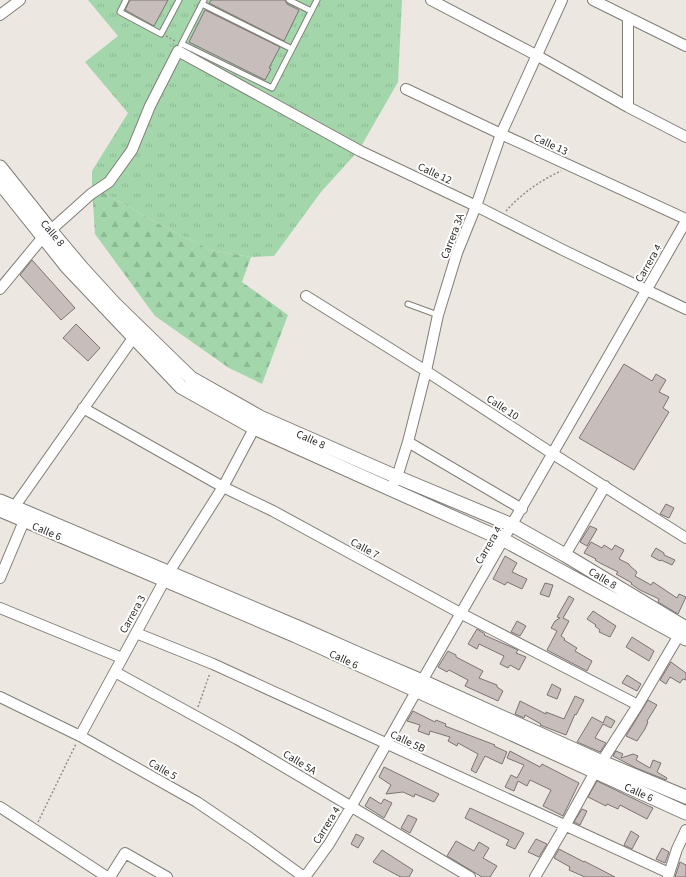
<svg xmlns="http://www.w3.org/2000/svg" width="686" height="877" viewBox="0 0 686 877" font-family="'Source Sans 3',sans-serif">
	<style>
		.grass { fill: url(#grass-tufts) }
		.forest { fill: url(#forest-firs) }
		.building { fill: #c7bebc; stroke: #7c7472 }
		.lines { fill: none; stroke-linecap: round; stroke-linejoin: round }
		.lane-casing { stroke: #817d77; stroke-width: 7 }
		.street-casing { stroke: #817d77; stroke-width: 12 }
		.secondary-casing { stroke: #817d77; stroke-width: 15 }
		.path { stroke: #918f8a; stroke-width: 1.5; stroke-dasharray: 2 2; stroke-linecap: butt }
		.lane { stroke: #fff; stroke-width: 5 }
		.street { stroke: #fff; stroke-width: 10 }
		.secondary { stroke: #fff; stroke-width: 13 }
		.labels { text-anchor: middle; stroke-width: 4; stroke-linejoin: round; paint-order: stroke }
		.street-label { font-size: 11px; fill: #2b2a27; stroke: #fff }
	</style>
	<defs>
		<pattern id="grass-tufts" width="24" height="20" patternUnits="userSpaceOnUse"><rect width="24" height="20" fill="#a3d6ab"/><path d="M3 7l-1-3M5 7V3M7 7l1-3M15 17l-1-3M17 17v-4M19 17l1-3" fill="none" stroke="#8cb893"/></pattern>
		<pattern id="forest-firs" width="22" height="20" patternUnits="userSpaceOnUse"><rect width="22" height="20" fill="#a3d6ab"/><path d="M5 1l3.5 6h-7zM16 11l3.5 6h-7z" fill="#8cb893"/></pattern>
	</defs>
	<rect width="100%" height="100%" fill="#ece8e1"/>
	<!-- grass -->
	<path class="grass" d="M88 0H402L398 82 359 150 321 192 274 256 251 257 210 250 159 224 92 186V171L128 113 85 62 118 36Z"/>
	<!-- forest -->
	<path class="forest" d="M92 186 159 224 210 250 251 257 242 282 288 315 262 384 229 368 155 316 95 234Z"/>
	<!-- building -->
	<path class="building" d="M130 0H168L154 26 125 10Z
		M211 0H285L287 4 299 10 284 41 209 3Z
		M205 10 280 47 269 68 271 69 265 80 189 42Z
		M32 260 75 308 61 320 20 275Z
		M76 324 100 348 88 361 63 338Z
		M624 364 652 381 656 374 666 380 659 392 669 397 663 408 669 412 634 470 579 438Z
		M666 504 674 508 669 518 660 514Z
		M590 526 597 529 587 546 580 542Z
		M591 542 602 548 604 545 612 550 615 545 624 550 619 559 629 564V565L637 572 635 576 651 585 653 582 677 598 679 594 686 597 678 614 658 602 659 599 640 590 631 584 632 583 616 574 618 572 600 563 595 560 596 559 584 553Z
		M656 548 664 553V555L675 560 672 565 661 560 660 561 651 556Z
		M505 556 517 563 512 572 527 579 522 589 507 582 505 585 493 579Z
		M545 583 553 585 549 597 540 594Z
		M569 596 574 599 563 618 569 621 561 636 565 639 564 640 577 648 575 651 592 661 587 671 547 650 557 631 551 628 555 621 560 618 557 617Z
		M593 611 616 626 610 637 599 632 600 630 595 626 596 625 587 619Z
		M517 621 526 626 520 636 511 632Z
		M477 629 485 634 484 635 518 650 516 653 526 657 519 670 510 665 508 668 500 664 504 656 479 644 477 649 468 644Z
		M632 637 654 651 649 661 626 647Z
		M448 651 456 655V657L483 671 479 678 497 685V687L503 691 498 701 465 686 468 680 449 670 447 672 438 667Z
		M671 662 686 673V680L683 679 680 683 670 677 666 684 660 680Z
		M627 675 641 684 637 691 622 683Z
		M552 684 561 689 557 699 547 695Z
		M575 696 584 700 576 715 575 714 566 735 540 725 541 724 525 715 524 718 515 714 520 701 546 714V712L564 719Z
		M648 700 657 705 647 721 648 722 645 729 637 741 626 736Z
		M413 711 435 722 436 720 446 724 445 726 495 745 494 746 507 752 502 764 485 756 476 773 471 770 478 754 458 743 457 746 448 741 450 737 430 731 429 735 418 731 420 725 407 721Z
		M606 716 615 721 611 728 603 724 595 738 606 743 600 752 577 742 592 717 603 723Z
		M510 751 540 767 542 764 579 783 563 816 543 806 551 790 530 780 527 786 518 781 514 791 505 787 511 775 517 778 524 765 507 758Z
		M616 751 623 754 621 758 633 754 638 756 636 760 650 768 653 760 661 763 657 772 667 778 666 780 636 768 613 756Z
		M384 767 439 794 434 802 415 794 414 797 403 792 386 794 391 785 379 777Z
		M597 781 653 808 647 819 620 805 618 809 607 804 606 806 588 797Z
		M370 797 381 804 384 799 392 803 384 818 365 806Z
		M470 808 524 833 515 849 506 845 509 840 465 818Z
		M582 809 587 811 580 825 574 822Z
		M408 815 417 819 410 833 401 828Z
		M631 831 639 836 632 849 624 845Z
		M356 834 364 838 358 848 351 844Z
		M536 839 547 844 539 857 528 852Z
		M456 841 474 851 479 842 489 848 483 858 497 866 490 877H482L447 856Z
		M662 848 669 852 665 863 656 859Z
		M559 849 584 862V861L615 877H585L569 870 570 867 554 858Z
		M382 850 413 870 409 877H401L395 874 373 862Z
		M680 862 686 865V877H675Z"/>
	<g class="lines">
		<!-- lane casing -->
		<g class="lane-casing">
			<path id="lane" d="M126 0 120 12 161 34 179 0
				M289 0 311 11
				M202 4 292 49
				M182 44 272 88 317 0
				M181 45 204 0
				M408 304 438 315"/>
		</g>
		<!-- street casing -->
		<g class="street-casing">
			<path id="street" d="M431 0 536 55 628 107 686 137
				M593 0 686 46
				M0 15 20 0
				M628 17V107
				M406 89 501 134 686 219
				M0 289 43 237 91 194 109 182 132 150 150 106 178 51 360 151 476 206 565 251 686 309
				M306 296 426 371 553 454 686 538
				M83 408 223 487 273 511 462 614 638 705
				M408 442 522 509
				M391 488 397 477 408 442 426 371 438 315 457 253 476 206 501 134 562 0
				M10 513 138 331
				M565 555 605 486
				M0 578 24 521
				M0 608 122 658
				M136 633 213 664 669 873
				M115 672 237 739 470 877
				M0 697 80 736 197 802 250 838 304 877
				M80 736 169 572 223 487 257 423
				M0 807 107 877
				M110 877 125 853 167 877
				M305 877 329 844 351 807 422 681 686 221
				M535 877 565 826 595 772 638 705 682 630
				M668 877 677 849 686 830"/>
		</g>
		<!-- secondary casing -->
		<g class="secondary-casing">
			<path id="secondary" d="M0 167 51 231 82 268 114 303 191 378 260 417 397 477 512 525 565 555 686 628
				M0 183 67 267 181 387 254 428 504 540 686 639
				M0 501 300 628 361 655 422 681 602 762 686 797
				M0 510 296 636 686 813"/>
		</g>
		<!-- path -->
		<path class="path" d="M166 36 175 41
			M506 211C521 194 541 180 561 171
			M198 707 210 673
			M38 822 76 744"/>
		<!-- lane -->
		<use href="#lane" class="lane"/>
		<!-- street -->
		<use href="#street" class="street"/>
		<!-- secondary -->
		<use href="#secondary" class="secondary"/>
	</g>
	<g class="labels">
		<!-- street labels -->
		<g class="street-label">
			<text transform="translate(551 144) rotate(25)" y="4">Calle 13</text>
			<text transform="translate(435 173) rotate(25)" y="4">Calle 12</text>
			<text transform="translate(53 233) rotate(50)" y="4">Calle 8</text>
			<text transform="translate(452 236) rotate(-69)" y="4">Carrera 3A</text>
			<text transform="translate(648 263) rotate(-60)" y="4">Carrera 4</text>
			<text transform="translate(503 407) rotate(33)" y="4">Calle 10</text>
			<text transform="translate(311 439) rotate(24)" y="4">Calle 8</text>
			<text transform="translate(47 531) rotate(23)" y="4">Calle 6</text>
			<text transform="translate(488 545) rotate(-60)" y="4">Carrera 4</text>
			<text transform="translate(365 548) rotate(28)" y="4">Calle 7</text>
			<text transform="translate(603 578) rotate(31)" y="4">Calle 8</text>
			<text transform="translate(132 614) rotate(-61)" y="4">Carrera 3</text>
			<text transform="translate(344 659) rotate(25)" y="4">Calle 6</text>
			<text transform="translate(408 741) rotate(25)" y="4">Calle 5B</text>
			<text transform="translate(300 762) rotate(31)" y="4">Calle 5A</text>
			<text transform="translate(163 769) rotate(30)" y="4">Calle 5</text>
			<text transform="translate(639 792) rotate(24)" y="4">Calle 6</text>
			<text transform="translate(326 825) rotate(-58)" y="4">Carrera 4</text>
		</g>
	</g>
</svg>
